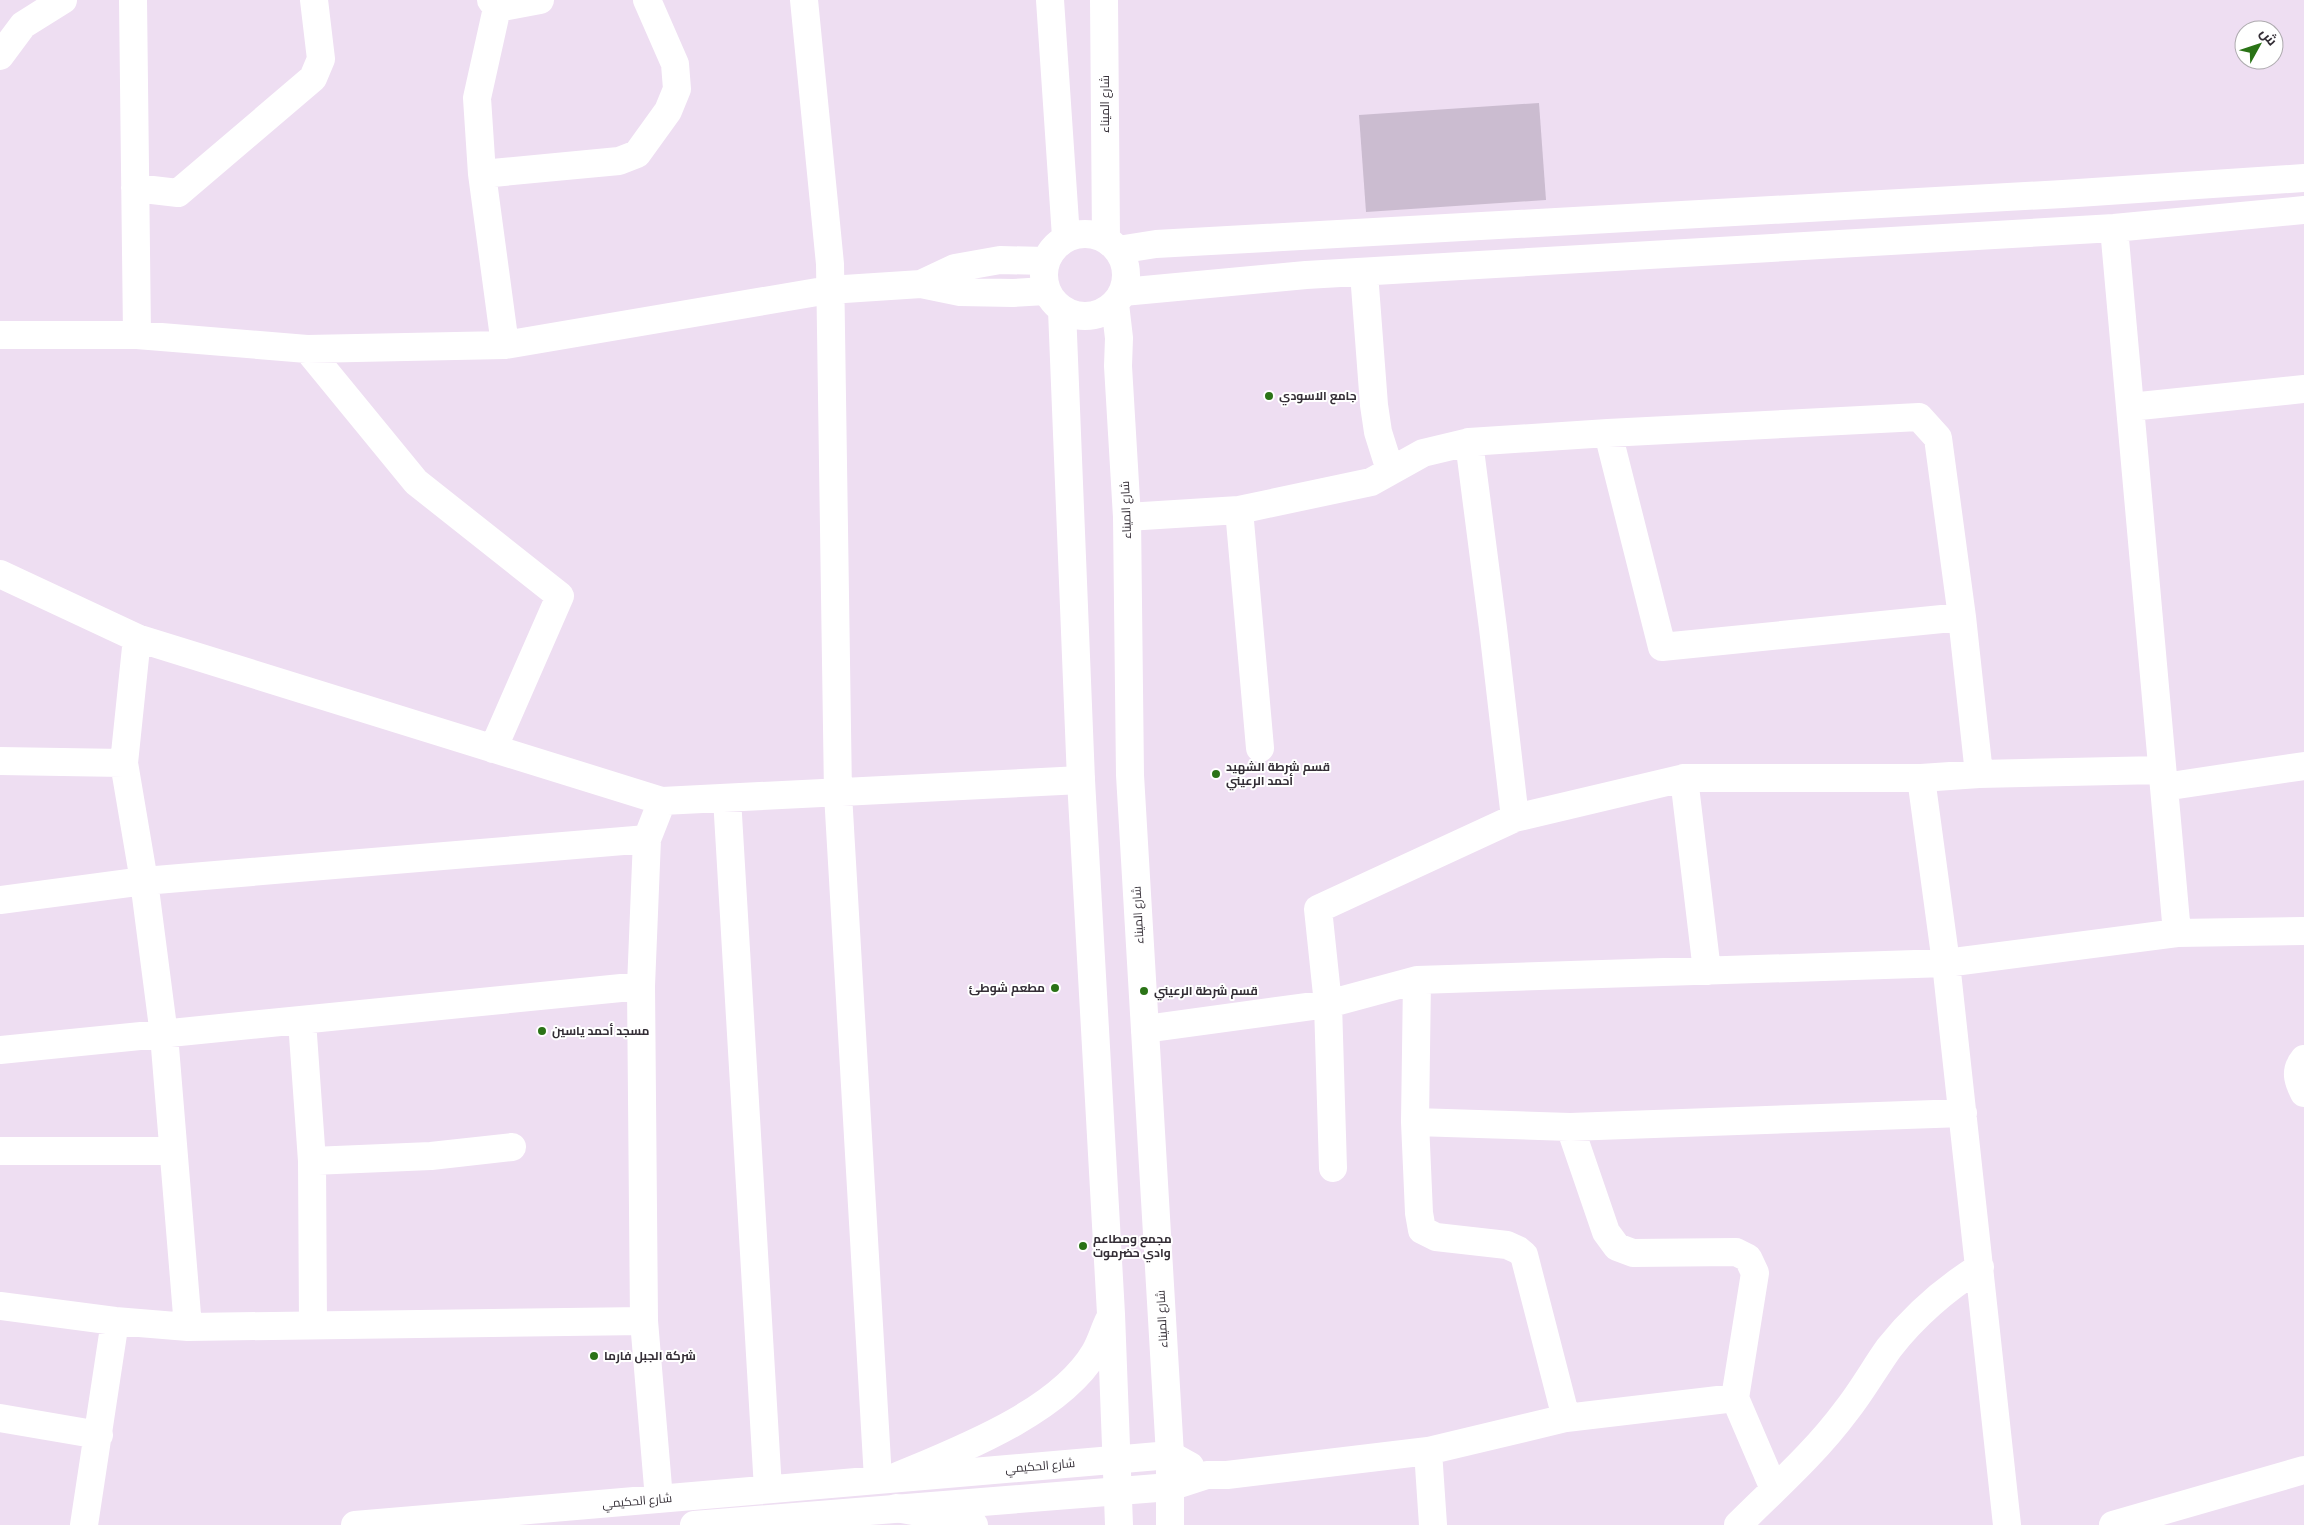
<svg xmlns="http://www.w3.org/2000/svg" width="2304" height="1525" viewBox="0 0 2304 1525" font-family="Roboto,Cairo,sans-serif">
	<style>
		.building { fill: #cbbcd0 }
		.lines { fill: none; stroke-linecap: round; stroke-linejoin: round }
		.minor { stroke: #fff; stroke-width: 28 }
		.major { stroke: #fff; stroke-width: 28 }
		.highway { stroke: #fff; stroke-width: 28 }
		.poi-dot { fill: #2a7316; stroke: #fff; stroke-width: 2 }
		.labels { text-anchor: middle; stroke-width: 4; stroke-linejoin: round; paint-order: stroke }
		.street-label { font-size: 12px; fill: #342e36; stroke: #fff }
		.poi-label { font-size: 12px; font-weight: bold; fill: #342e36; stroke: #fff; text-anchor: start }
	</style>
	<rect width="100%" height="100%" fill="#eedef2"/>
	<!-- building -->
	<path class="building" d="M1539 103 1546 200 1366 212 1359 115Z"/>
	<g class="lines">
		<!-- minor -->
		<path class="minor" d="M133 0 137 335
			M491 0 497 8 540 0
			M804 0 830 264 838 794 878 1479
			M0 56 23 25 63 0
			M482 174 477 98 497 8
			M135 188 178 193 313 78 321 59 314 0
			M2114 228 2177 933
			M1118 250 1156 244 2063 194 2304 178
			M1364 273 1374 405 1378 432 1390 470
			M921 284 955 268 1000 260 1045 261
			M1123 292 1306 275 2114 228 2304 210
			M0 335H137L307 349 505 345 829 290 921 284 960 292 1013 293 1046 291
			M505 345 482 174 619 161 637 154 668 111 677 89 675 64 647 0
			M307 349 416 482 560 596 493 749
			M2130 407 2304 389
			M1608 433 1662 647 1962 617
			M1469 442 1493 628 1515 818
			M1239 510 1371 482 1423 453 1469 442 1608 433 1919 417 1938 438 1962 617 1979 774
			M1127 517 1239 510 1260 748
			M0 574 137 638 662 801 1081 780
			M137 638 124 763 144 881 164 1035 188 1327
			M0 761 124 763
			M1684 778 1707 971
			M1921 778 1946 963 2007 1525
			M2164 787 2304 766
			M727 798 768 1489
			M0 900 144 881 647 839
			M1417 980 1415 1122 1419 1213 1422 1230 1436 1237 1507 1245 1518 1250 1524 1255 1566 1418
			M302 1021 312 1161 313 1325
			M1145 1029 1328 1004 1417 980 1946 963 2177 933 2304 931
			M0 1050 641 986
			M2304 1059C2294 1071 2298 1081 2304 1093
			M1415 1122 1570 1127 1963 1113
			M1570 1127 1606 1232 1617 1247 1633 1253 1736 1252 1748 1258 1755 1273 1735 1398 1774 1489
			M0 1151H173
			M312 1161 431 1156 512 1147
			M1333 1168 1328 1004 1318 909 1515 818 1684 778H1921L1979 774 2162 770
			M0 1306 115 1321 188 1327 644 1321 659 1499
			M644 1321 641 986 647 839 662 801
			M0 1418 99 1435
			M1428 1451 1433 1525
			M84 1525 115 1321
			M355 1525 1170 1455 1190 1466
			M694 1525 1170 1487 1207 1475H1227L1428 1451 1566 1418 1735 1398
			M1738 1525C1775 1488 1815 1453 1846 1411 1862 1391 1874 1369 1889 1348 1915 1315 1945 1289 1980 1267
			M2113 1525 2304 1470"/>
		<!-- major -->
		<path class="major" d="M896 1508 953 1518 974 1525"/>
		<!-- highway -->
		<path class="highway" d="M1050 0 1066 237
			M1104 0 1106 239
			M1044 275a41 41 0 1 1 82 0a41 41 0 1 1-82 0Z
			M1115 304 1119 338 1118 366 1127 517 1130 775 1170 1455V1525
			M1062 310 1081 780 1111 1314 1119 1525
			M893 1478C957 1451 1059 1413 1095 1352 1101 1342 1104 1330 1109 1320"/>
	</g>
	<!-- markers -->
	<g class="poi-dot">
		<circle cx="1269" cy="396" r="5"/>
		<circle cx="1216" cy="774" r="5"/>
		<circle cx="1055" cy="988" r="5"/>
		<circle cx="1144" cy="991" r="5"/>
		<circle cx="542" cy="1031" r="5"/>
		<circle cx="1083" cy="1246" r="5"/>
		<circle cx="594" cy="1356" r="5"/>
	</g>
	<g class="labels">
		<!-- street labels -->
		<g class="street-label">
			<text transform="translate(1105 104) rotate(-90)" y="4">شارع الميناء</text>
			<text transform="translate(1126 510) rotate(-92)" y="4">شارع الميناء</text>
			<text transform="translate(1138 915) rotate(-93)" y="4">شارع الميناء</text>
			<text transform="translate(1162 1319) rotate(-93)" y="4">شارع الميناء</text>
			<text transform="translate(1040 1466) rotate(-5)" y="4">شارع الحكيمي</text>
			<text transform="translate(637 1501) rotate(-5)" y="4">شارع الحكيمي</text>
		</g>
		<!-- poi labels -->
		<g class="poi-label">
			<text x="1279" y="400">جامع الاسودي</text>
			<text x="1226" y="771">قسم شرطة الشهيد<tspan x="1226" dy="14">أحمد الرعيني</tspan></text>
			<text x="1045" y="992" text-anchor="end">مطعم شوطئ</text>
			<text x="1154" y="995">قسم شرطة الرعيني</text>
			<text x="552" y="1035">مسجد أحمد ياسين</text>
			<text x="1093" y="1243">مجمع ومطاعم<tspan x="1093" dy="14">وادي حضرموت</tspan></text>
			<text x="604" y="1360">شركة الجبل فارما</text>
		</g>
	</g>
	<!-- north arrow -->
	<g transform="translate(2259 45) rotate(50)"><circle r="24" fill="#ffffff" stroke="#aeabaf"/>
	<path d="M0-4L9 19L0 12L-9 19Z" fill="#2a7316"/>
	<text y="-8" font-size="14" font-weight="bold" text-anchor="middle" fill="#342e36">ش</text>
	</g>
</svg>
